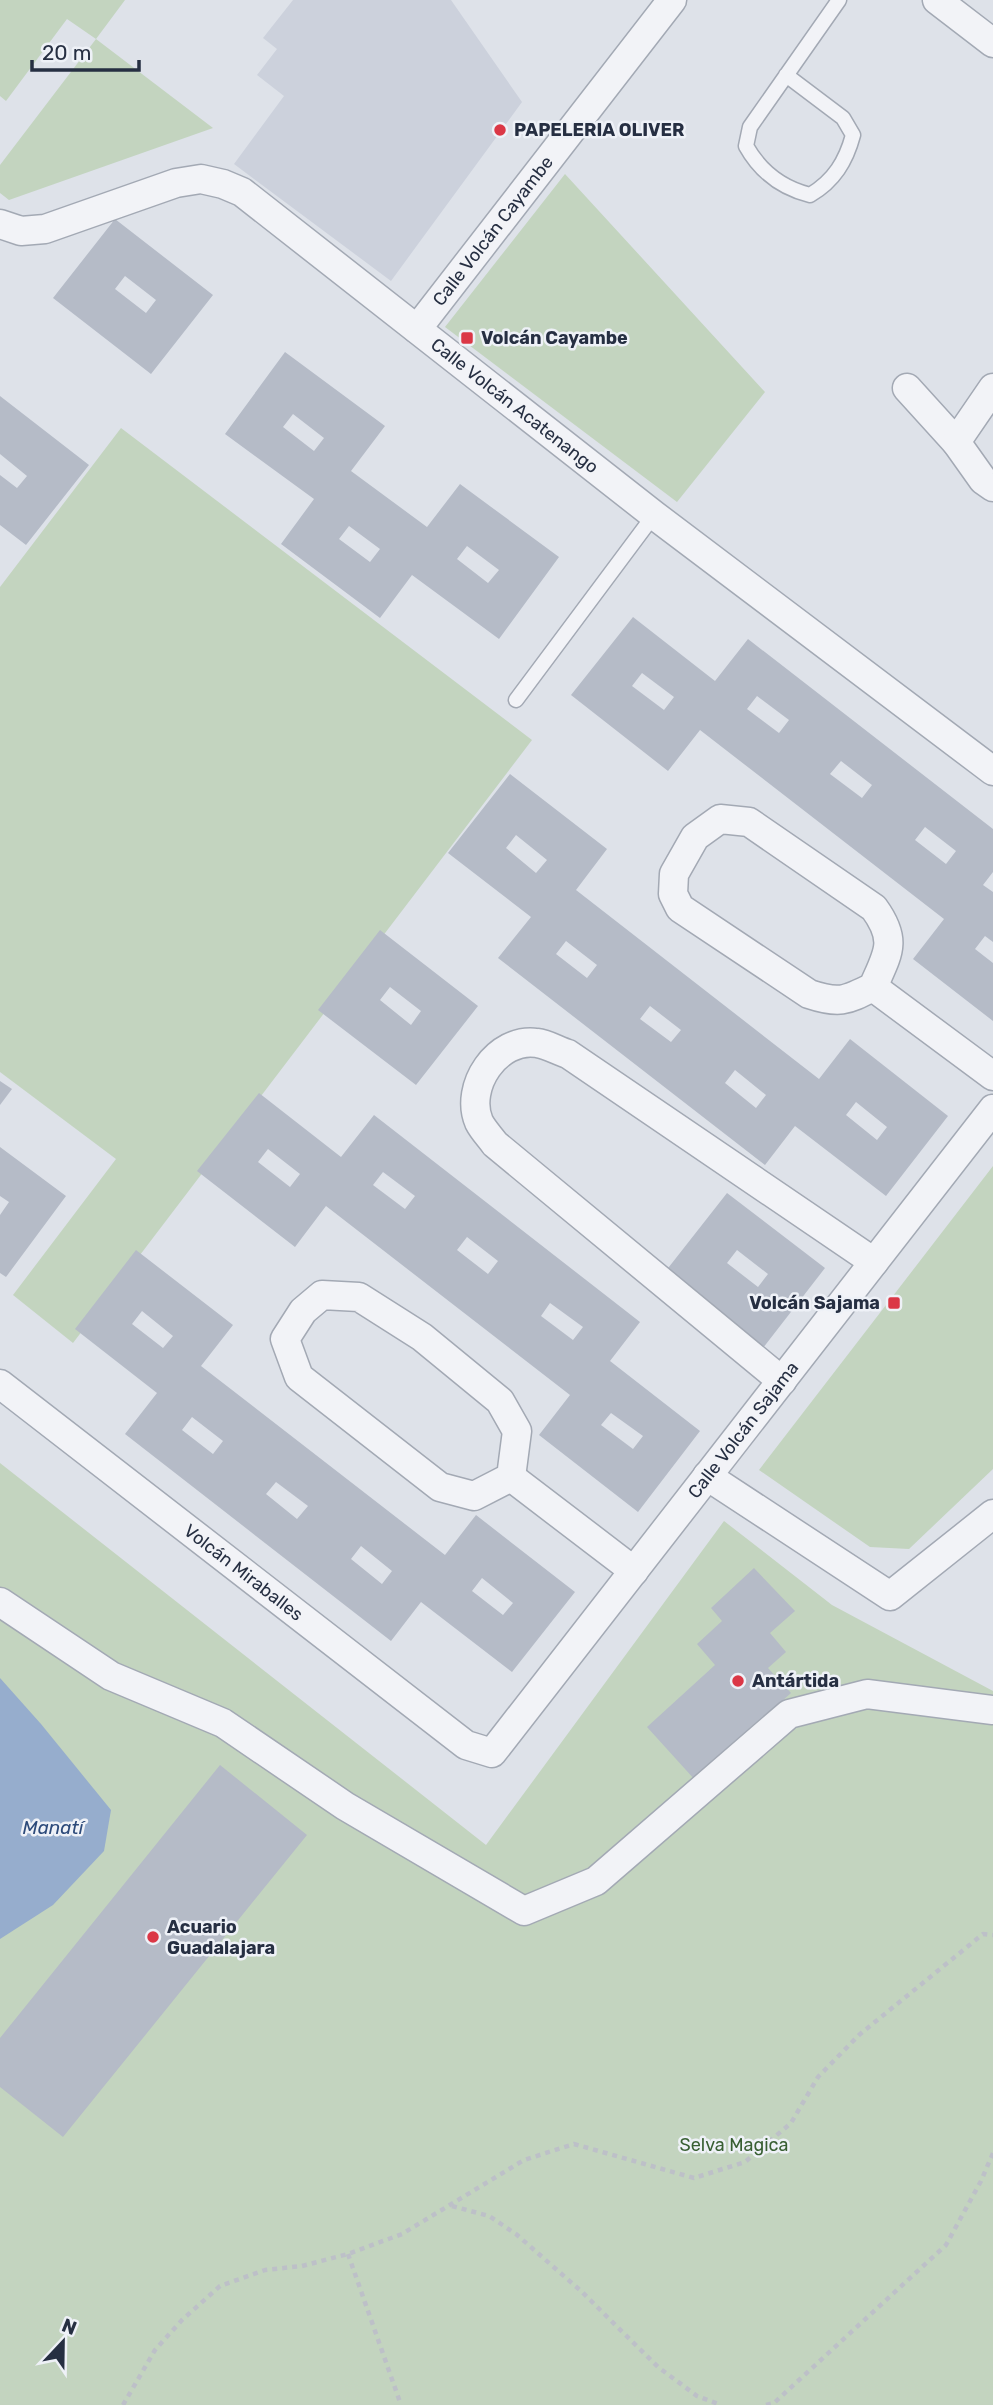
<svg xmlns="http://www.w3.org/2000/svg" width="993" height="2405" viewBox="0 0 993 2405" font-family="Rubik,sans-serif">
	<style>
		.built { fill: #ccd1dc }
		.green { fill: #c3d4bf }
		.water { fill: #96adcd }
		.building { fill: #b5bbc7; fill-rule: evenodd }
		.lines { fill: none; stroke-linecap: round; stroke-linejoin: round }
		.lane-casing { stroke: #a3a9b4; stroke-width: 17 }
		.street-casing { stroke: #a3a9b4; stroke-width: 31 }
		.path { stroke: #bdc0c8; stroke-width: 4.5; stroke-dasharray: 5 5; stroke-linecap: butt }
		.lane { stroke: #f2f3f7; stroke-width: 14 }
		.street { stroke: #f2f3f7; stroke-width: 28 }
		.poi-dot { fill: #db3746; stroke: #eef1f7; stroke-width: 2.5 }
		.labels { text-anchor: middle; stroke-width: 5; stroke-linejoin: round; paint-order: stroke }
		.poi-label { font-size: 18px; font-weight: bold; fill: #262f42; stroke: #eef1f7; text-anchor: start }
		.street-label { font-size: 18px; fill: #262f42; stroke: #eef1f7 }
		.park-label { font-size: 18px; fill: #385f32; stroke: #eef1f7 }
		.water-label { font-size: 19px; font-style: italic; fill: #2c4a7a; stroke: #eef1f7 }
	</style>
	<rect width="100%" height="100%" fill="#dee2e9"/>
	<!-- built -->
	<path class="built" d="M293 0H451L522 102 391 281 234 164 284 96 257 75 277 49 263 38Z"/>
	<!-- green -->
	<path class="green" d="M0 0H125L96 39 213 128 9 200 0 193V165L96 39 67 19 6 101 0 96Z
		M565 174 765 392 677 502 445 327Z
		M121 428 532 740 73 1343 13 1295 116 1159 0 1072V587Z
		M993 1166V1469L909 1549 870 1547 759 1470Z
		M0 1463 486 1845 724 1521 832 1605 993 1691V2405H0Z"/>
	<!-- water -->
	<path class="water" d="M0 1678 41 1724 111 1810 104 1851 53 1905 0 1939Z"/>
	<!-- building -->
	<path class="building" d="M115 219 213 295 151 374 53 298ZM125 276 156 300 146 313 115 289Z
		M285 352 385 426 351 471 427 527 460 484 559 557 499 639 412 575 380 618 281 544 314 499 225 434ZM293 414 324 438 314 451 283 427ZM349 526 380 549 370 562 339 539ZM467 546 499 570 488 583 457 559Z
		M0 396 89 465 26 545 0 525V475L17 488 27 476 0 454Z
		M633 617 715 681 748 639 993 829V872L983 885 993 892V942L985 936 975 949 993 963V1021L913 959 944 919 700 730 668 771 571 695ZM642 673 674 697 664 710 632 686ZM757 696 789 720 779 733 747 709ZM841 761 872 785 862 798 830 774ZM925 827 956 851 946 864 915 840Z
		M510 774 607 849 576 890 819 1079 850 1039 948 1116 886 1196 795 1126 765 1165 498 958 531 917 448 853ZM516 835 547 860 536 873 506 848ZM566 941 597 965 587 978 556 954ZM650 1006 681 1030 671 1042 640 1019ZM735 1070 766 1095 756 1108 725 1083ZM856 1102 887 1127 877 1140 846 1115Z
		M380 930 478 1006 416 1085 318 1010ZM390 987 421 1011 411 1025 380 1000Z
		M0 1081 12 1089 0 1105Z
		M259 1093 341 1157 374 1115 640 1322 610 1361 700 1431 638 1512 539 1435 570 1395 326 1206 295 1247 197 1171ZM268 1149 300 1174 290 1187 258 1162ZM383 1172 415 1196 405 1209 373 1185ZM467 1237 498 1261 488 1274 457 1250ZM550 1303 583 1327 573 1340 541 1316ZM611 1413 643 1436 633 1449 601 1425Z
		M0 1147 66 1196 6 1277 0 1273V1215L9 1202 0 1196Z
		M727 1193 825 1268 763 1348 665 1272ZM737 1250 768 1274 758 1287 727 1263Z
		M136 1250 233 1325 201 1366 445 1555 476 1515 575 1592 512 1672 421 1602 391 1641 125 1434 157 1393 75 1329ZM142 1311 173 1336 163 1348 132 1324ZM192 1417 223 1441 213 1454 182 1430ZM276 1482 308 1506 297 1519 266 1494ZM361 1546 392 1571 382 1584 351 1559ZM482 1578 513 1603 503 1615 472 1591Z
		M754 1568 795 1611 770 1633 786 1652 768 1668 791 1693 695 1780 647 1727 715 1665 697 1644 722 1621 711 1608Z
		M220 1765 307 1835 63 2137 0 2087V2038Z"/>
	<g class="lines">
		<!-- lane casing -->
		<g class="lane-casing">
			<path id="lane" d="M786 75 843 118 853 135C846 161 834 181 810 195 782 188 760 171 746 146L750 127 839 0
				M516 700 654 515"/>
		</g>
		<!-- street casing -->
		<g class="street-casing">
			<g id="street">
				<path d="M937 0 993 43"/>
				<path id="s1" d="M0 224 21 231 45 229 176 183 201 179 223 184 242 192 654 515 993 771"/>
				<path id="s2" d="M417 329 672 0"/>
				<path d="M907 388 956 442 993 388"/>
				<path d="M956 442 983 480 993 487"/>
				<path d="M720 819 749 822 874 908C898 941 888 953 873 987 845 1001 839 1004 809 994L680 908 673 894 674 874 695 837Z"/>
				<path d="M873 987 993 1076"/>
				<path d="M322 1295 359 1297 422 1337 500 1401 517 1431 511 1477 474 1496 440 1487 299 1377 285 1339 303 1311Z"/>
				<path d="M782 1381 495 1144C490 1137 483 1130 479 1122 464 1087 497 1037 537 1043 547 1044 558 1051 568 1054L874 1262"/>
				<path id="s3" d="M0 1384 466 1745 492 1753 993 1109"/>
				<path d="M707 1476 890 1596 993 1514"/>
				<path d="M511 1477 634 1571"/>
				<path d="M0 1602 111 1676 223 1723 345 1806 524 1911 596 1881 789 1714 867 1694 993 1710"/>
			</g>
		</g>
		<!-- path -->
		<path class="path" d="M452 2206 489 2216 516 2234 581 2291 658 2367 697 2396 721 2405
			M348 2254 401 2405
			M123 2405 155 2350 182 2320 220 2286 265 2270 302 2266 348 2254 402 2234 524 2160 574 2144 694 2178 745 2162 791 2123 818 2077 859 2035 983 1934 993 1935
			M766 2405 774 2403 946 2245 981 2181 993 2153"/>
		<!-- lane -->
		<use href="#lane" class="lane"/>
		<!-- street -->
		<use href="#street" class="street"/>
	</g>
	<!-- markers -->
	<g class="poi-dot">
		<circle cx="500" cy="130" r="7"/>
		<rect x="460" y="331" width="14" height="14" rx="3.5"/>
		<rect x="887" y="1296" width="14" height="14" rx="3.5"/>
		<circle cx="738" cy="1681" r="7"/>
		<circle cx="153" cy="1937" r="7"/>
	</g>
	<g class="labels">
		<!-- poi labels -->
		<g class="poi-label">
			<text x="514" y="136">PAPELERIA OLIVER</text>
			<text x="481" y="344">Volcán Cayambe</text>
			<text x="880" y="1309" text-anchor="end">Volcán Sajama</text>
			<text x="752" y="1687">Antártida</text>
			<text x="167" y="1933">Acuario<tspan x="167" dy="21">Guadalajara</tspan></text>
		</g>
		<!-- street labels -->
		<g class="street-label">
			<text dy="6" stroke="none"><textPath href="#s2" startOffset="124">Calle Volcán Cayambe</textPath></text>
			<text dy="6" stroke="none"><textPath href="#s1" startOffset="600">Calle Volcán Acatenango</textPath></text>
			<text dy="6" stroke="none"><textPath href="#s3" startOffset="1026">Calle Volcán Sajama</textPath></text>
			<text dy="6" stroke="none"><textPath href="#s3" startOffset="308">Volcán Miraballes</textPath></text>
		</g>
		<!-- park labels -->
		<g class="park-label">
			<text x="734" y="2151">Selva Magica</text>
		</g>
		<!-- water labels -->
		<g class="water-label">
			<text x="53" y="1834">Manatí</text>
		</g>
	</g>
	<!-- north arrow -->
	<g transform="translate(63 2342) rotate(22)" stroke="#eef1f7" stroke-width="5" paint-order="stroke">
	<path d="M0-5L12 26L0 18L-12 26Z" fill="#262f42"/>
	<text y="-10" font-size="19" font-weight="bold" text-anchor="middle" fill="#262f42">N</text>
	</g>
	<!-- scale -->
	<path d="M32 60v10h107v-10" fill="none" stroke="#262f42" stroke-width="3.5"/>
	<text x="42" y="60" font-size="21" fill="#262f42" stroke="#eef1f7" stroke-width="5" paint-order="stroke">20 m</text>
</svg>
